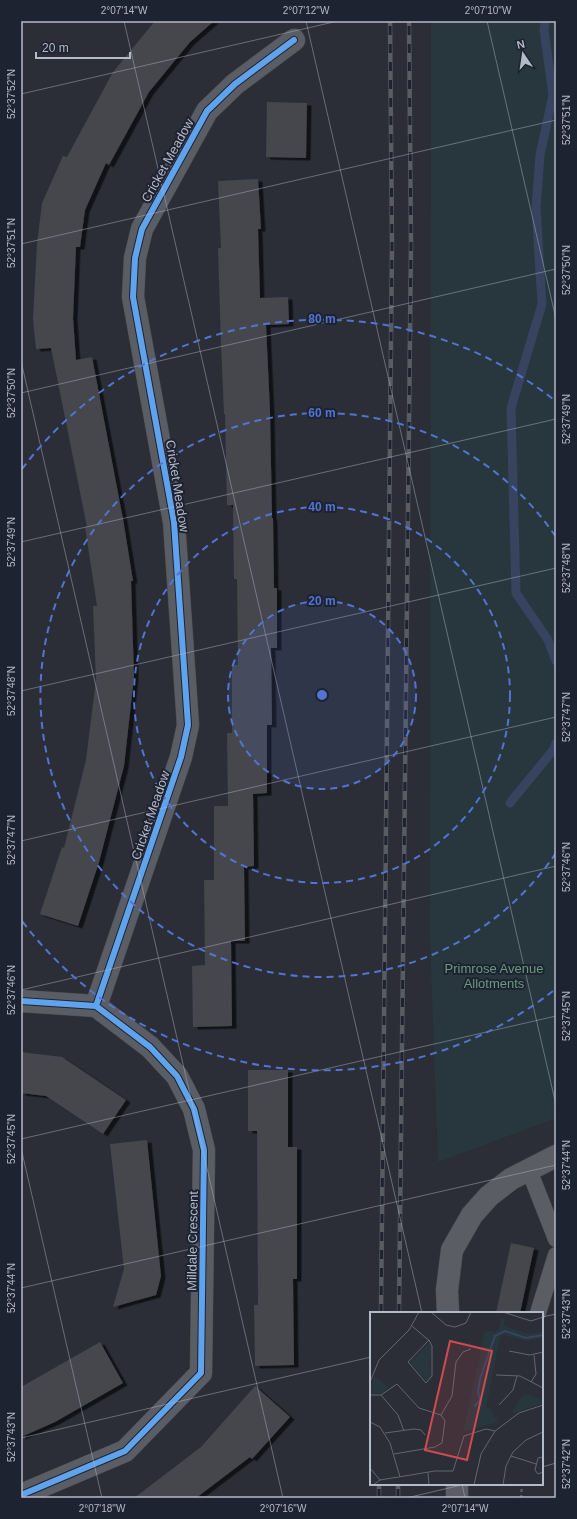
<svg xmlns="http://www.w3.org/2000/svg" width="577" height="1519" viewBox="0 0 577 1519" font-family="Helvetica,sans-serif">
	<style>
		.green { fill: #28373d }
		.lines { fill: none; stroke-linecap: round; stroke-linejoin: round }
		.stream { stroke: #384360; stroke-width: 9 }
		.building { fill: #44464e; filter: url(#shadow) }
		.service-casing { stroke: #464950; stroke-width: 17 }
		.minor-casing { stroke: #464950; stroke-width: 23 }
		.path { stroke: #585c62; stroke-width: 2.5; stroke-dasharray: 3 3; stroke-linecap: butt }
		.service { stroke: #5b5d65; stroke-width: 16 }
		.minor { stroke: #5b5d65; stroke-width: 22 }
		.rail-casing { stroke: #595c63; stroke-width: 4.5 }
		.rail { stroke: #1e2332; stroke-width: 3; stroke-dasharray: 9; stroke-linecap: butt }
		.cycleway-casing { stroke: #1e2332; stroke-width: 8 }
		.cycleway { stroke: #60a3ed; stroke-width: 6 }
		.ticks { fill: none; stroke: #b5bac8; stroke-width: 1; stroke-opacity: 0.45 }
		.ring { fill: none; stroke: #5274d2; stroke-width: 2; stroke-dasharray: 7 5 }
		.labels { text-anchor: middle; stroke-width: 4; stroke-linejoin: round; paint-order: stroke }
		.street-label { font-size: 13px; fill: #b5bac8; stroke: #1e2332 }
		.park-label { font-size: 13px; fill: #6c987d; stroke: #1e2332 }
		.inset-river { fill: none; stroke: #384360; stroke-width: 2 }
		.inset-road { fill: none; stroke: #626671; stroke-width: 1 }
		.view { fill: #ce4c50; fill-opacity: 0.15; stroke: #ce4c50; stroke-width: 2 }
		.inset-edge { fill: none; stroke: #b5bac8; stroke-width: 2 }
		.centre { fill: #5274d2; stroke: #1e2332; stroke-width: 2 }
		.ring-label { font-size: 12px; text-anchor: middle; font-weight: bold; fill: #5274d2; stroke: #1e2332; stroke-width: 4; stroke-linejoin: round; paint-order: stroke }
		.neatline { fill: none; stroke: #b5bac8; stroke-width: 1.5 }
		.ticks-label { font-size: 10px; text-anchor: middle; fill: #b5bac8 }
	</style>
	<defs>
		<filter id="shadow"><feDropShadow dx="4.5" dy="2.5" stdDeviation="0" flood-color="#0009"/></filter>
	</defs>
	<rect width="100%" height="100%" fill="#2b2e37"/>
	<!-- green -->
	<path class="green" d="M431 21H556V1118L438 1162 430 941Z"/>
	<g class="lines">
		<!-- stream -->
		<path class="stream" d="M545 21 544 30 553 95 540 155 536 207 542 304 511 408 516 593 548 640 556 661
			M510 803 554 749 556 743"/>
	</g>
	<!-- building -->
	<path class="building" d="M155 21H214L190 42 149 92 109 165 106 163 85 210 80 247H76L73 318 76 360 92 357 123 519 133 581H131L134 677 124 766 99 862 78 926 40 914 62 847 64 848 86 760 96 679 93 606H97L85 527H87L51 348 36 349 33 319 37 244 42 203 63 156 67 157 113 72Z
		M267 102 307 103 306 158 266 157Z
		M258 179 261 229H258L260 298 288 297 289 324 266 325 270 412 272 518H273L274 588H277V648H271L272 725H267V793L253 794 254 866 244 867 245 941H231L232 1026 193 1027 192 966 205 965 204 880H214V806H228L227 733H232V665H238L237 579H234L233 505H227L225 414H224L221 345 218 248H221L218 181Z
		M21 1052 62 1057 126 1100 103 1134 46 1096 21 1093Z
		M248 1070H288V1147H297V1279H293L294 1365 255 1366 254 1305H258L257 1131H248Z
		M147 1140 161 1276 156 1295 113 1307 124 1269 110 1144Z
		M511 1243 534 1248 520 1313H496Z
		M100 1342 123 1383 55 1422 21 1437V1387Z
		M255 1386 290 1417 252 1459 250 1457 196 1498H134L201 1447Z"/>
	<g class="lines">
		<!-- service casing -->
		<g class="service-casing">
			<path id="service" d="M529 1170 556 1239
				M538 1313 556 1255"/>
		</g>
		<!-- minor casing -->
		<g class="minor-casing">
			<path id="minor" d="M21 1001 96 1006 150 1047 177 1076 194 1109 204 1150 201 1373 125 1451 21 1495
				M96 1006 181 757 188 725 174 522 133 297 135 258 142 229 207 111 235 84 294 40
				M448 1313 447 1290 452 1250 472 1215 489 1196 511 1179 556 1156
				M457 1484V1498"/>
		</g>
		<!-- path -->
		<path class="path" d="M521 1498 522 1484"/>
		<!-- service -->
		<use href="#service" class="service"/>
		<!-- minor -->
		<use href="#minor" class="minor"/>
		<!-- rail casing -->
		<g class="rail-casing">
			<path id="rail" d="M381 1313 392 245 390 21
				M399 1313 411 245 409 21
				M379 1498V1484
				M398 1498V1484"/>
		</g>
		<!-- rail -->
		<use href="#rail" class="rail"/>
		<!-- cycleway casing -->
		<g class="cycleway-casing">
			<path id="cycleway" d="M21 1001 96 1006 150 1047 177 1076 194 1109 204 1150 201 1373 125 1451 21 1495
				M96 1006 181 757 188 725 174 522 133 297 135 258 142 229 207 111 235 84 294 40"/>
		</g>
		<!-- cycleway -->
		<use href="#cycleway" class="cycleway"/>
	</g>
	<!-- ticks -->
	<path class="ticks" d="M124 21 422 1313M306 21 556 1105M487 21 556 319M21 94 338 21M21 244 556 120M21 361 283 1498M21 393 556 269M21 542 556 419M21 691 556 568M21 841 556 717M21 990 556 866M21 1139 556 1016M21 1148 102 1498M21 1288 556 1165M542 1317 556 1314M21 1438 371 1357M542 1467 556 1463M462 1484 465 1498M406 1498 466 1484"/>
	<!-- distance rings -->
	<circle cx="322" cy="695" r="94" fill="#5274d2" fill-opacity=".12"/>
	<g class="ring">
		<circle cx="322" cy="695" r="94"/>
		<circle cx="322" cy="695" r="188"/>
		<path d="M556 853A282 282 0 1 1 556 537"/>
		<path d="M553 991A376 376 0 0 1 22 921M22 469A376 376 0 0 1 553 399"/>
	</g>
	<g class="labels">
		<!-- street labels -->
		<g class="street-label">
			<text transform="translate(167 160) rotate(-61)" y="5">Cricket Meadow</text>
			<text transform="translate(178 486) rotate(81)" y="5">Cricket Meadow</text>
			<text transform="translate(150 815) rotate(-71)" y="5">Cricket Meadow</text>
			<text transform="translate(192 1241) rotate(-89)" y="5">Milldale Crescent</text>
		</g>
		<!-- park labels -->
		<g class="park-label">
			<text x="494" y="973">Primrose Avenue<tspan x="494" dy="15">Allotments</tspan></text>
		</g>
	</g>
	<!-- overview -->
	<g transform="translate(370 1312)">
		<rect width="173" height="173" fill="#2b2e37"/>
		<path d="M131 7H134V14L159 22 173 19V26L156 29 133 23 130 25 116 96 119 95 128 110 93 120 115 19 125 20 129 17ZM59 31 62 36 59 51 61 64 56 69 40 51ZM4 64 18 75 12 81 0 82ZM157 82 173 88V91L141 102 152 84Z" fill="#28373d"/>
		<path class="inset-river" d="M104 95 110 88 108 80 110 67 125 24 135 19 156 26 173 23"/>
		<path class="inset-road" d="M61 0 76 13 85 15 96 11 101 0M133 0 161 9 173 5M42 14 56 26 59 28 62 34V64L56 71 38 50 59 28M139 39 160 43 173 40M126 63 150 64 173 76M0 70 9 48 39 18 49 0M161 70 166 62 164 43M0 83H11L27 72 49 96 71 103 75 109 72 131 65 135 24 142M11 83 28 103 34 119M129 93 143 78 147 64M71 103 82 84 86 50 93 40 101 37M0 110 10 115 20 131 30 165M15 121 44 117 51 118 55 123M141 144 166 152M173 145 168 146 165 158 168 162 173 160M0 156 10 168M58 161 59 173M3 173 10 168 65 159H83L94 124 116 117 125 119M104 173 111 142 125 119 149 101 173 93M133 173 136 154 143 140 156 128 173 120"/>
		<path class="view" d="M80 29 122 39 97 148 55 138Z"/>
		<rect width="173" height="173" class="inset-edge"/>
	</g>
	<circle cx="322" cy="695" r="6" class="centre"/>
	<g class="ring-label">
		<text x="322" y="323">80 m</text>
		<text x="322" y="417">60 m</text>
		<text x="322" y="511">40 m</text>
		<text x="322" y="605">20 m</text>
	</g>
	<!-- border -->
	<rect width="577" height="1519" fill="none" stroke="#1e2332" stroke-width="44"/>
	<!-- north arrow -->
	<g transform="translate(523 54) rotate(347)" stroke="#1e2332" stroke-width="3" paint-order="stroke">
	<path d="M0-3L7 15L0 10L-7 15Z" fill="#b5bac8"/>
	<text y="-6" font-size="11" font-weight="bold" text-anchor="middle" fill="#b5bac8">N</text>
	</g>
	<!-- scale -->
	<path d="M36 52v6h94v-6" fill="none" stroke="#b5bac8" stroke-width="2"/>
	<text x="42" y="52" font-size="12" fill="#b5bac8" stroke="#1e2332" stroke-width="3" paint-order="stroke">20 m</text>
	<rect x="22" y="22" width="533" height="1475" class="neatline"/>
	<g class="ticks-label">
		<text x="124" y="14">2°07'14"W</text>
		<text x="306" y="14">2°07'12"W</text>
		<text x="488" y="14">2°07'10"W</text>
		<text transform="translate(11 94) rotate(-90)" y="4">52°37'52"N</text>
		<text transform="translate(566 120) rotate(-90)" y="4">52°37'51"N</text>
		<text transform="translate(11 243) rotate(-90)" y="4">52°37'51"N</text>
		<text transform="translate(566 270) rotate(-90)" y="4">52°37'50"N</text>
		<text transform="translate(11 393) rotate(-90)" y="4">52°37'50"N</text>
		<text transform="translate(566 419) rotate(-90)" y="4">52°37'49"N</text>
		<text transform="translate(11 542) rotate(-90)" y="4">52°37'49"N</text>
		<text transform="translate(566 568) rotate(-90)" y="4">52°37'48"N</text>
		<text transform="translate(11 691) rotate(-90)" y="4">52°37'48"N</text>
		<text transform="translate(566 717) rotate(-90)" y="4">52°37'47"N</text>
		<text transform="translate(11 840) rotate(-90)" y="4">52°37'47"N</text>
		<text transform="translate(566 867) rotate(-90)" y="4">52°37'46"N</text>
		<text transform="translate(11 990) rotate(-90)" y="4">52°37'46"N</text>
		<text transform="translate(566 1016) rotate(-90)" y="4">52°37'45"N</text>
		<text transform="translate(11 1139) rotate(-90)" y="4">52°37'45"N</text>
		<text transform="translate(566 1165) rotate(-90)" y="4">52°37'44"N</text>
		<text transform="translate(11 1288) rotate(-90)" y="4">52°37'44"N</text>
		<text transform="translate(566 1314) rotate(-90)" y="4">52°37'43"N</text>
		<text transform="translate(11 1437) rotate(-90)" y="4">52°37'43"N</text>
		<text transform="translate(566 1464) rotate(-90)" y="4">52°37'42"N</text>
		<text x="102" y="1512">2°07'18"W</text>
		<text x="283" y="1512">2°07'16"W</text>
		<text x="465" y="1512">2°07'14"W</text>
	</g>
</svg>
